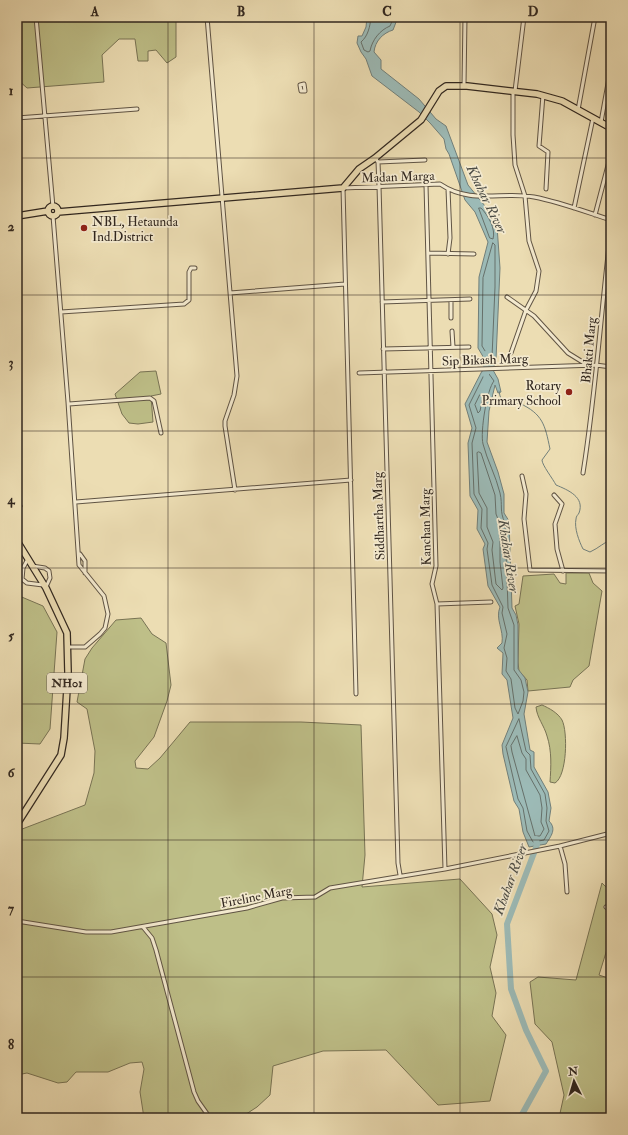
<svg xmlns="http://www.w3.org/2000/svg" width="628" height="1135" viewBox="0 0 628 1135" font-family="'IM FELL Double Pica',serif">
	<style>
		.green { fill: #bebf88; stroke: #787354 }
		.water { fill: #9cbab6; stroke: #717f7a }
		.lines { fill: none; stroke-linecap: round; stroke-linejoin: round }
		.shore { stroke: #66706a; stroke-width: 1 }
		.stream { stroke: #717f7a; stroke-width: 1 }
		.river { stroke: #9cbab6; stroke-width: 6 }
		.street-casing { stroke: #605444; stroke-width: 5 }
		.highway-casing { stroke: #31271f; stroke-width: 8 }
		.street { stroke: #f3e9ce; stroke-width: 3 }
		.highway { stroke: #ecddb3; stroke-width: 5.5 }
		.grid { fill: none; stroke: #31271f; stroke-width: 1; stroke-opacity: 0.55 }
		.poi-dot { fill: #8f2418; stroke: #f3e9ce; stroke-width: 1.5 }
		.labels { text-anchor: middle; stroke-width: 3.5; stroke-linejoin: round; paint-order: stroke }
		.shield { fill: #f3e9ce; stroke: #6b6154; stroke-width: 1 }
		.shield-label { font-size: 12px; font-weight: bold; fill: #31271f }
		.street-label { font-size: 13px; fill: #31271f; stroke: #f3e9ce }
		.poi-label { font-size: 13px; fill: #31271f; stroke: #f3e9ce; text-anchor: start }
		.water-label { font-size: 14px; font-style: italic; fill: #4c4c45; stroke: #f3e9ce }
		.neatline { fill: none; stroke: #31271f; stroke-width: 1.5 }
		.grid-label { font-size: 13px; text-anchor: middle; font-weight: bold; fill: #31271f }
	</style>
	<rect width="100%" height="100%" fill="#ecddb3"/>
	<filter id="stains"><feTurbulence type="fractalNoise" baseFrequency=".005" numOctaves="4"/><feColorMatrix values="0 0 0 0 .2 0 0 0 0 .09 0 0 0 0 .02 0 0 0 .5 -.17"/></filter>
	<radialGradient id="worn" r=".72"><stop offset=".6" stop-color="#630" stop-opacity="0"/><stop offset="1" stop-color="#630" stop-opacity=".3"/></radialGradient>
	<!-- green -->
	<path class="green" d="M17 17H176V57L167 63 156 50 148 51V61H138L135 39H119L102 55 104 82 27 88 17 79Z
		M156 371 161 394 151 396 153 422 138 424 129 423 122 414 115 394 140 372Z
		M566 573H589L593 583 602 591 589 666 573 680 570 687 528 691 527 680 519 671 518 662 519 624 515 606 519 604 523 576 554 574 560 583 566 584Z
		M17 595 43 606 57 632 50 729 40 744 17 743Z
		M141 618 152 634 166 643 171 685 167 701 154 737 135 761 136 768 148 769 160 758 190 722H301L361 725 365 855 362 887 460 879 492 914 497 935 490 967 496 993 492 1016 506 1035 490 1101 438 1105 386 1050 323 1051 273 1066 270 1095 257 1107 240 1118H144L140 1092 144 1069 142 1062 130 1063 108 1072H76L67 1082 58 1083 27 1073 17 1075V831L85 805 94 773 95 751 87 709 77 702 85 659 92 648 116 620Z
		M542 705C549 708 558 713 562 720 568 732 567 776 555 783L550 782C551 767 552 751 547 736 544 725 537 718 536 707Z
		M602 883 611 892 608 946 599 975 611 979V1118H559L564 1095 552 1042 535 1024 530 982 538 977 576 980Z"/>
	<!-- water -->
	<path class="water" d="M367 17H398L393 30C383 33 375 41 374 52L381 60V69L419 99 436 119 446 126 468 185 489 211 497 226 500 268 496 359 493 370 498 379 501 392 498 393 495 385 489 411 487 442 498 472 504 494V513L509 521 512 608 516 615 518 625V669L525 678 528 692 524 714 530 750 534 752V767L548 792 551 808 549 821C557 829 551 836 546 844L529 847 523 832 519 809 514 801 503 754 502 745 513 718 507 680 502 674 503 653 497 648 502 643C504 630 495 619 500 607L488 586 483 549 485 544 477 529 478 510 470 496 468 443 472 428 465 404 482 371 488 370V365L478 348 479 277 488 242 475 212 465 200 449 154 446 149 444 139 430 123 419 112 372 76 366 59 361 52 357 43 358 36H362L366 27Z"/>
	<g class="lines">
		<!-- shore -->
		<path class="shore" d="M371 17C370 27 368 36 361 42L364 50 368 52 370 51C372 40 380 30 390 26L394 17
			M479 208H481C488 215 496 229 493 239L490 238Z
			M493 243 495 245V287L492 357 490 359 482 346 483 278Z
			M489 374 494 381C487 389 480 432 483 444 487 460 496 476 500 493 503 506 499 510 505 523L508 608 514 625V670L521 680 524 692 523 701 518 714 515 708 511 679 506 671 507 658 504 648 507 634 502 613 503 607 492 585 487 549 488 543 481 528 482 509 474 494 472 443 476 428 469 405 484 375Z
			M480 395 483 397 480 411 478 413 475 405Z
			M479 452 481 453 495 495 496 514 500 524V562L503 588 502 590 496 584 492 550 493 542 487 527V508L479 493 477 453Z
			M519 719 526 751 530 755 531 769 545 794 547 808 546 821 549 831 544 840 533 842 527 831 523 808 518 799 506 747Z
			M517 736 522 753 526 759V770L540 795 542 808 541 822 544 829 540 836H535L512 752 511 746Z"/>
		<!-- stream -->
		<path class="stream" d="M499 391 500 396 504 403 510 405 519 403C543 414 545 425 550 449L542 460C542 465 553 479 556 485 568 490 585 497 579 513 578 515 576 516 576 519 574 528 579 541 583 549L590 552C599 548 604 542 611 540"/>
		<!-- river -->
		<path class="river" d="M486 375V354
			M520 1118 546 1071 526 1030 511 989 507 924 537 845 536 839"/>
		<!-- street casing -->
		<g class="street-casing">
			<path id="street" d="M36 17 53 207
				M207 17 237 376 234 395 225 421V426L235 490
				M304 84 305 91H301L300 85Z
				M464 85 465 17
				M515 91 524 17
				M543 95 539 146 548 152 546 189
				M578 110 595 17
				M17 118 137 109
				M601 122 611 67
				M375 158 378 162 379 186 398 863 400 875
				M378 162 425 160
				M426 185 436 566 432 584 437 604 445 869
				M448 189 450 238 448 254
				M574 208 593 118
				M595 215 611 154
				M53 216 68 402 79 565 104 596 108 614 105 628 100 634 85 647H67
				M428 253 474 254
				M230 293 345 284
				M507 297 534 316 568 353 589 366
				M451 300V318
				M382 302 470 299
				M61 312 184 304 189 300V272L191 268H195
				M452 331 453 347
				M383 349 469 347
				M511 353 526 310 536 291 539 271 529 241 525 196 515 165 513 135V91
				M359 373 596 365 611 367
				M69 404 150 398 154 401 161 433
				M583 473C596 392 601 310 611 229
				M522 476 526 494 524 519 530 570 611 571
				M554 495 562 504 555 524 557 549 563 571
				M76 502 351 480
				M17 503 20 506
				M80 554 85 561V573
				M28 559 23 568 22 579 27 583 43 585
				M32 566 45 568 49 571 50 578 46 587
				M437 604 491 602
				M356 694 343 188 440 184C471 205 502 191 534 197 560 202 586 212 611 220
				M560 846 565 864 567 892
				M606 907 611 911
				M17 921 86 932H111L247 908 282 898 315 897 330 888 445 869 560 846 611 833
				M143 927 152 938 156 950 194 1092 198 1101 210 1118"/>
		</g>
		<!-- highway casing -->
		<g class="highway-casing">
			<path id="highway" d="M48 211a5 5 0 1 1 10 0a5 5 0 1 1-10 0Z
				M58 212 343 188 359 169 375 158 421 120 439 91 446 86H467L537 94 562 101 611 128
				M17 216 48 211
				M17 541 46 588 67 633 68 672 64 738 61 755 17 824
				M17 1076V1085"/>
		</g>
		<!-- street -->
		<use href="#street" class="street"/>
		<!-- highway -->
		<use href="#highway" class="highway"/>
	</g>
	<!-- grid -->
	<path class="grid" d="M168 17V1118M314 17V1118M460 17V1118M17 158H611M17 295H611M17 431H611M17 568H611M17 704H611M17 840H611M17 977H611"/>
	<!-- markers -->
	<g class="poi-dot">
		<circle cx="84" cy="228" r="4"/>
		<circle cx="569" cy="392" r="4"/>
	</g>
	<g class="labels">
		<!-- shield labels -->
		<rect class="shield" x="47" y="673" width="40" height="20" rx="3"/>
		<g class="shield-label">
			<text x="67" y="687">NH01</text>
		</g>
		<!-- street labels -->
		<g class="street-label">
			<text transform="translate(398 176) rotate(-2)" y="5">Madan Marga</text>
			<text transform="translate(588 350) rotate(-85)" y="5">Bhakti Marg</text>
			<text transform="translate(485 359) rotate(-2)" y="5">Sip Bikash Marg</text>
			<text transform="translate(378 516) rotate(-92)" y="5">Siddhartha Marg</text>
			<text transform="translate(425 527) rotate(-91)" y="5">Kanchan Marg</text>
			<text transform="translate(256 896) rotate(-11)" y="5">Fireline Marg</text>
		</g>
		<!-- poi labels -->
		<g class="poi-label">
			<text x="92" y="226">NBL, Hetaunda<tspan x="92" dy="15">Ind.District</tspan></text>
			<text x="561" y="390" text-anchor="end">Rotary<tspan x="561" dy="15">Primary School</tspan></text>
		</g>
		<!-- water labels -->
		<g class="water-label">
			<text transform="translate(487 199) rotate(64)" y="5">Khahar River</text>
			<text transform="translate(509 556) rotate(81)" y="5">Khahar River</text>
			<text transform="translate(510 879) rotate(-70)" y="5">Khahar River</text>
		</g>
	</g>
	<!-- margin -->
	<rect width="628" height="1135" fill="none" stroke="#ecddb3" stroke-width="44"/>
	<!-- north arrow -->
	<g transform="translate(574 1081) rotate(355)" stroke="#f3e9ce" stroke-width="3" paint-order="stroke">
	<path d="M0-3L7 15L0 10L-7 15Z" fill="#31271f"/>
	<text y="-6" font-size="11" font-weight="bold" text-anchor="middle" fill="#31271f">N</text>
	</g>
	<rect x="22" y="22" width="584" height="1091" class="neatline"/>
	<g class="grid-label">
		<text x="95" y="16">A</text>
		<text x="241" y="16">B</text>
		<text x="387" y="16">C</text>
		<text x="533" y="16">D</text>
		<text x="11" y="95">1</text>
		<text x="11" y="231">2</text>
		<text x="11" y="367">3</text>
		<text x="11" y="504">4</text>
		<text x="11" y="640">5</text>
		<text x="11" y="777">6</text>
		<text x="11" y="913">7</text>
		<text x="11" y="1049">8</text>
	</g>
	<rect width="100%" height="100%" filter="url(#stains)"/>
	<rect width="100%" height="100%" fill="url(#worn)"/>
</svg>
